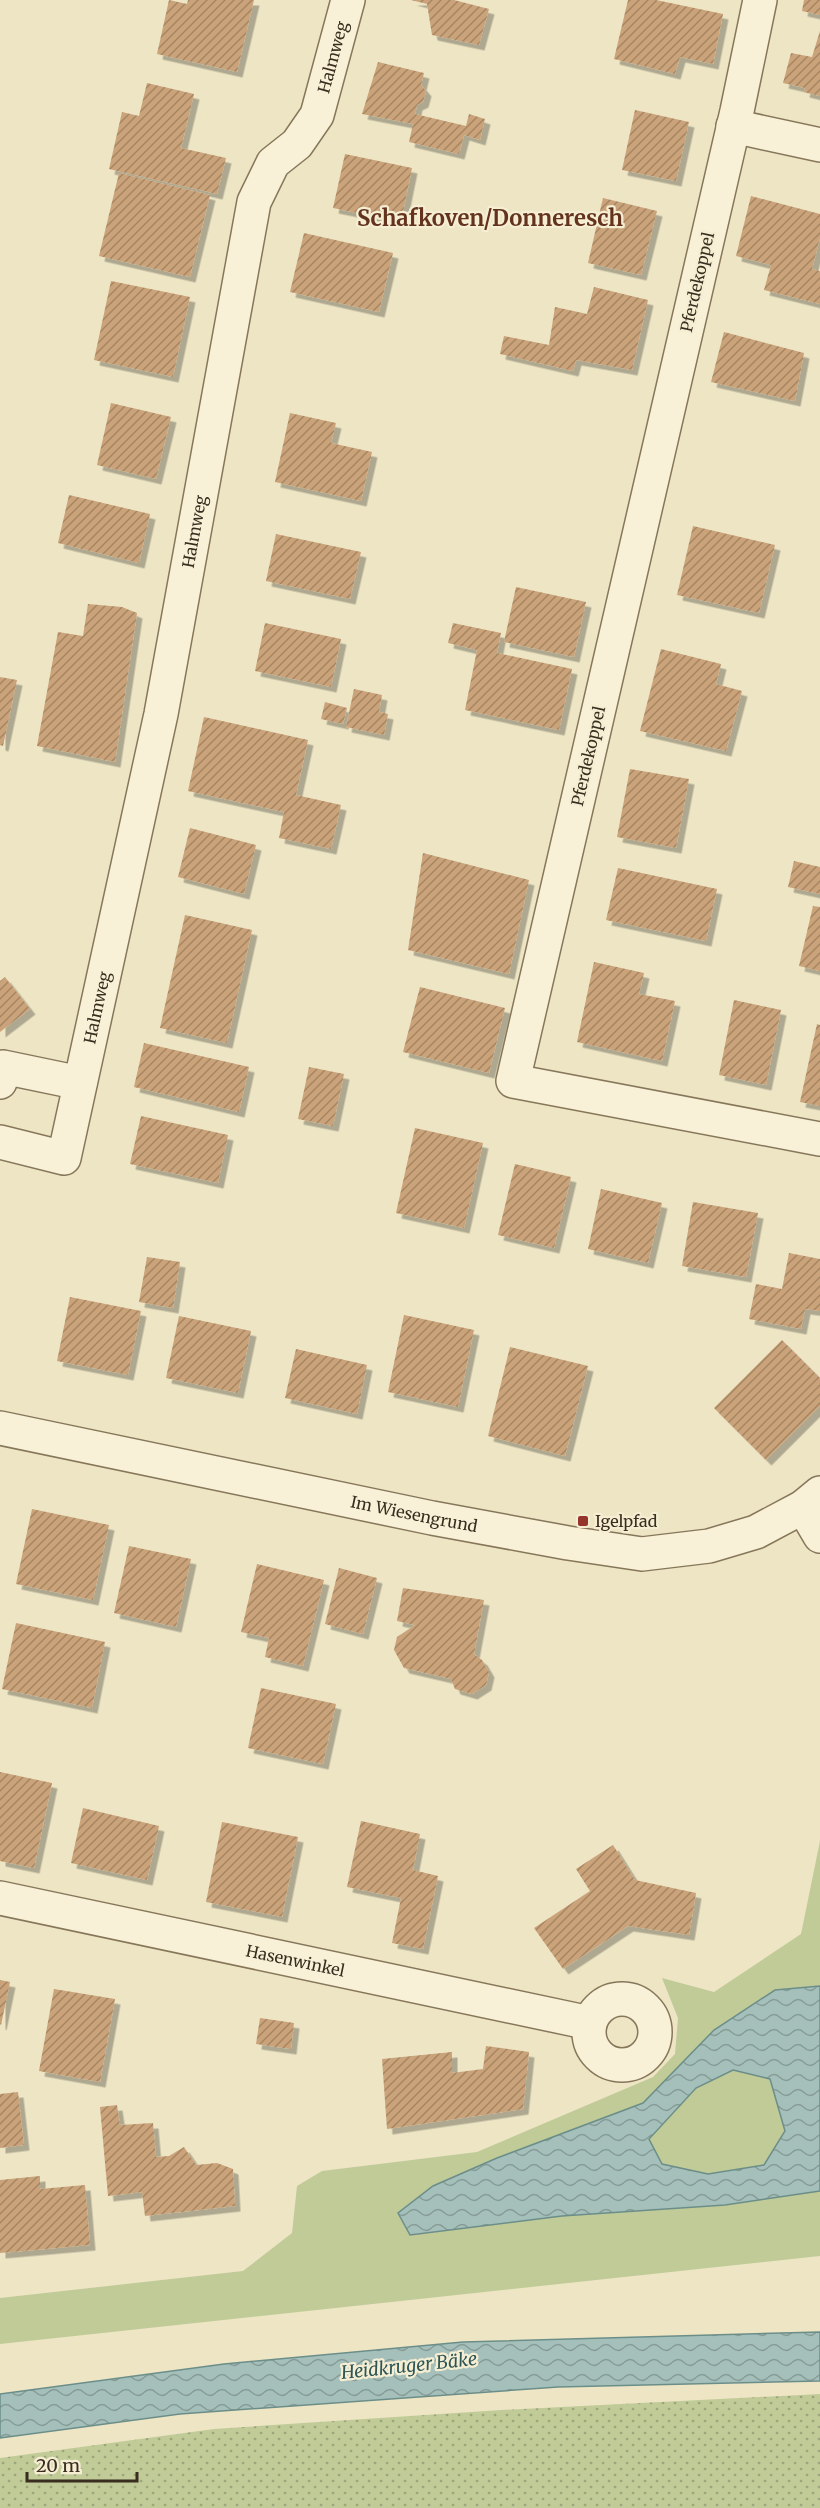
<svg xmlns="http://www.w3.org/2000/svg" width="820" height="2508" viewBox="0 0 820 2508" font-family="Merriweather,serif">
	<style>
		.grass { fill: url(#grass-dots) }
		.park { fill: #c0cb98 }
		.water { fill: url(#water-waves); stroke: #6c8e89; stroke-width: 1.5; fill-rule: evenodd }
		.building { fill: url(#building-hatch); filter: url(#shadow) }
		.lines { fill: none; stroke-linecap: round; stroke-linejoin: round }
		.minor-casing { stroke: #87775a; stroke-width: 36 }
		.minor { stroke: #f8f1d7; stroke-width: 33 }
		.poi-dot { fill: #95352c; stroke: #f5eed3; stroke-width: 2 }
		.labels { text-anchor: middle; stroke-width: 4.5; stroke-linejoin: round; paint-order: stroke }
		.street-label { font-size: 16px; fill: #382d1e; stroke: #f5eed3 }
		.poi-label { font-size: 16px; fill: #382d1e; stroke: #f5eed3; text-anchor: start }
		.water-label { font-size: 18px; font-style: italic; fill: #2e5657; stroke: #f5eed3 }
		.district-label { font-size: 22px; font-weight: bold; fill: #63331e; stroke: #f5eed3 }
	</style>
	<defs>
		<pattern id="grass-dots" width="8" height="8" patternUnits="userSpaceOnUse" patternTransform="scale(1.5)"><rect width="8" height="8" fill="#c0cb98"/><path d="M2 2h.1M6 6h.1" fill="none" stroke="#9da57b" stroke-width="1.8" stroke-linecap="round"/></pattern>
		<pattern id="water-waves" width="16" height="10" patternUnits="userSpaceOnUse" patternTransform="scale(1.5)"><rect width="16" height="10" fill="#a5c0bb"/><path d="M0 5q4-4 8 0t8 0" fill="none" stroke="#879c97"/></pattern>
		<pattern id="building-hatch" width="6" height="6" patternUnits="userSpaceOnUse" patternTransform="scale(1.5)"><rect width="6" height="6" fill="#cba37a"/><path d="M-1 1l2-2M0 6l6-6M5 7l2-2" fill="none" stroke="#a68563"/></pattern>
		<filter id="shadow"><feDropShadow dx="5.5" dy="5.5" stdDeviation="0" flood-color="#0004"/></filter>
	</defs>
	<rect width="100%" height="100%" fill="#ede5c4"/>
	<!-- grass -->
	<path class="grass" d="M820 2394V2508H0V2458L214 2429 502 2410Z"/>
	<!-- park -->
	<path class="park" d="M820 1841V2256L0 2344V2298L243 2271 292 2233 297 2186 322 2171 477 2152 653 2077 675 2054 678 2018 662 1978 714 1992 801 1934Z"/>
	<!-- water -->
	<path class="water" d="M820 1986V2191L725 2205 562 2216 410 2235 398 2213 433 2186 497 2158 643 2103 714 2030 775 1990ZM733 2070 770 2079 785 2131 764 2165 708 2174 662 2164 649 2139 696 2088Z
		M820 2332V2381L558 2387 180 2414 0 2438V2394L224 2364 463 2342Z"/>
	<!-- building -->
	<path class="building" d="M169 0 187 4 188 0H254L237 72 157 54Z
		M411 0H454L489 9 479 45 432 35 427 4Z
		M628 0H656L723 14 713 64 680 57 675 74 614 59Z
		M804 0H820V15L802 11Z
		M820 31V96L804 92 805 88 783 83 791 53 812 57Z
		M378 62 424 73 421 85 426 91 423 102 417 105 415 114 466 126 469 114 485 119 480 140 464 135 459 154 409 142 413 124 362 114Z
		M147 83 194 94 181 148 226 158 217 194 109 169 122 112 139 116Z
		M635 110 689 122 676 181 622 170Z
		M345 154 412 168 401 222 333 208Z
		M119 173 210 195 190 277 99 256Z
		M751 196 820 214V238L812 269 820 271V304L764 290 771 265 736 256Z
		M603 198 657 211 641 275 588 263Z
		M304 233 393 253 379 312 290 292Z
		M111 281 190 297 173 377 94 360Z
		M594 287 648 300 632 370 576 360 573 371 500 354 504 336 549 345 555 307 587 314Z
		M724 332 804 353 795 401 711 382Z
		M111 403 171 417 156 479 97 465Z
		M290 413 336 423 331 443 372 452 361 501 275 482Z
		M69 495 150 514 139 563 58 543Z
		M693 526 775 545 759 613 677 595Z
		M276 534 361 552 350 599 266 581Z
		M516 587 586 602 574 657 504 642Z
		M88 604 122 607 137 613 115 762 37 746 58 632 83 636Z
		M265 623 341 639 331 687 255 671Z
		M453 623 501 633 497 653 572 669 559 730 465 710 477 650 448 643Z
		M661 649 721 664 716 684 742 691 726 751 640 731Z
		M0 677 17 680 3 746 0 745Z
		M354 689 382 695 379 712 388 714 384 735 346 727Z
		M325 702 347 708 343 724 321 719Z
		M204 717 308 740 296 795 341 805 331 849 279 838 284 812 188 791Z
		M630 769 689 779 676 848 617 837Z
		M190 828 256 845 244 894 178 877Z
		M423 853 529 880 509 974 408 950Z
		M794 861 820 867V894L788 887Z
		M618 868 717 889 706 941 606 920Z
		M813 906 820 907V971L799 966Z
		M185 915 252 930 227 1043 160 1028Z
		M594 962 644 973 639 994 675 1001 662 1061 577 1042Z
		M5 977 30 1009 0 1032V981Z
		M420 987 505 1008 489 1073 403 1052Z
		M734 1000 781 1010 766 1085 719 1075Z
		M817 1024 820 1025V1106L800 1102Z
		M144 1043 249 1067 239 1112 134 1087Z
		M309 1067 344 1074 333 1126 298 1119Z
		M141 1116 228 1135 218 1183 130 1164Z
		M415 1128 483 1143 464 1228 396 1213Z
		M515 1164 571 1177 554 1248 498 1235Z
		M601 1189 662 1203 648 1263 588 1249Z
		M693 1202 758 1213 746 1277 682 1266Z
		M789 1253 820 1259V1311L805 1309 801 1329 749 1319 756 1284 782 1289Z
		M147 1257 180 1262 173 1308 139 1302Z
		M70 1297 141 1311 128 1375 57 1361Z
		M404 1315 474 1330 458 1407 388 1392Z
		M179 1316 251 1331 238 1393 166 1378Z
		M782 1340 820 1378V1406L766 1460 714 1408Z
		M510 1347 588 1366 565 1456 488 1436Z
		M296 1349 367 1365 357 1414 285 1398Z
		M32 1509 109 1525 93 1600 16 1584Z
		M129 1546 191 1559 176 1627 114 1613Z
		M257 1564 324 1580 303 1666 265 1657 269 1638 241 1632Z
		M339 1568 377 1578 363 1634 325 1624Z
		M403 1588 484 1600 474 1654 482 1660 489 1672 486 1685 472 1694 455 1689 451 1679 404 1668 394 1650 397 1637 415 1625 397 1621Z
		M16 1623 105 1642 92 1708 2 1689Z
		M261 1688 336 1704 323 1764 248 1748Z
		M0 1772 52 1783 34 1868 0 1861Z
		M83 1808 159 1826 147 1880 71 1863Z
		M361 1821 420 1834 413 1870 438 1876 423 1949 392 1943 401 1898 347 1887Z
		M222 1822 298 1837 282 1917 206 1902Z
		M613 1845 635 1880 696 1893 689 1935 628 1926 563 1969 534 1928 590 1891 576 1869Z
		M0 1980 10 1982 1 2025 0 2024Z
		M54 1989 115 1999 100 2082 39 2071Z
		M260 2018 294 2023 291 2049 256 2044Z
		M486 2046 529 2052 523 2109 387 2129 382 2059 452 2052V2073L483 2069Z
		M18 2092 24 2145 0 2148V2094Z
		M117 2105 120 2125 153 2123 156 2157 169 2156 184 2147 196 2165 217 2163 233 2169 235 2206 145 2216 142 2192 108 2196 100 2107Z
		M40 2176V2189L85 2185 90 2245 0 2253V2180Z"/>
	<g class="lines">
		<!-- minor casing -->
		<g class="minor-casing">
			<g id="minor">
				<path d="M760 0 737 111 513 1081 820 1139"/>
				<path d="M733 126 820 145"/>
				<path d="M0 1082 3 1067 80 1083"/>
				<path id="s1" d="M0 1142 64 1158 161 714 254 202 273 163 297 144 317 115 348 0"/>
				<path id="s2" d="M0 1428 432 1518 568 1543 642 1554 709 1546 756 1532 803 1507 820 1493"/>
				<path d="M803 1507 820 1536"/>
				<path id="s3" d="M0 1898 590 2023"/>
				<circle cx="622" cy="2032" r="33"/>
			</g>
		</g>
		<!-- minor -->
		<use href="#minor" class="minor"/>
	</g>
	<!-- markers -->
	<rect class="poi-dot" x="577" y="1515" width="12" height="12" rx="3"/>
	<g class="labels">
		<!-- street labels -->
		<g class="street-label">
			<text dy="6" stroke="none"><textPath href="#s1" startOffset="1210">Halmweg</textPath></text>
			<text transform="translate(697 282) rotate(-77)" y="6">Pferdekoppel</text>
			<text dy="6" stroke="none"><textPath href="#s1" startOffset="706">Halmweg</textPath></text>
			<text transform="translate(588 756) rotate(-77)" y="6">Pferdekoppel</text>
			<text dy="6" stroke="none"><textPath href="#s1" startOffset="220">Halmweg</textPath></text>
			<text dy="6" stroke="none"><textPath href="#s2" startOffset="423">Im Wiesengrund</textPath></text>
			<text dy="6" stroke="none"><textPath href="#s3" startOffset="302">Hasenwinkel</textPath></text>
		</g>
		<!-- poi labels -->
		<g class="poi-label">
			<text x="595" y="1527">Igelpfad</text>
		</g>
		<!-- water labels -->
		<g class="water-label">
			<text transform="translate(409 2366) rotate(-6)" y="6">Heidkruger Bäke</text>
		</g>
		<!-- district labels -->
		<g class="district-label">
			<text x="490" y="226">Schafkoven/Donneresch</text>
		</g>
	</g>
	<!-- scale -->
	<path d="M27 2472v9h110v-9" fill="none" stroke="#382d1e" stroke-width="3"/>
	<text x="36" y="2472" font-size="18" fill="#382d1e" stroke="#f5eed3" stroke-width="4.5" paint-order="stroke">20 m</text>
</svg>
